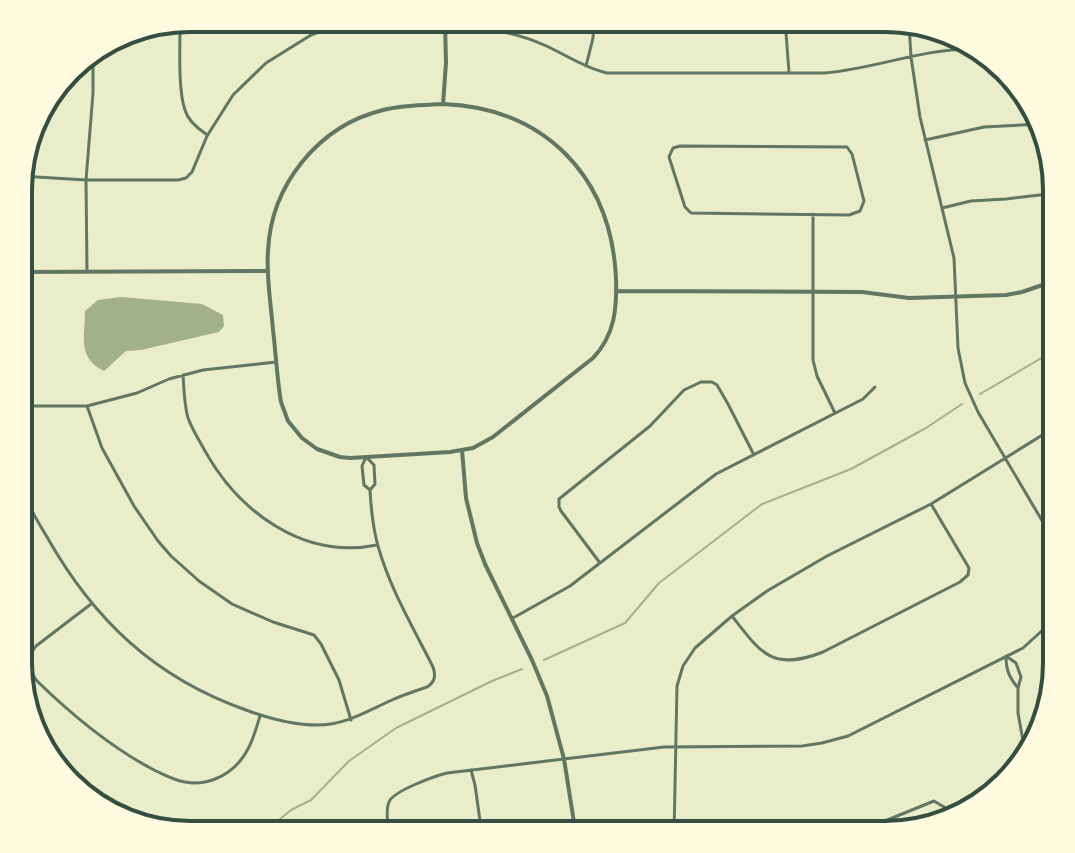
<svg xmlns="http://www.w3.org/2000/svg" width="1075" height="853" viewBox="0 0 1075 853" font-family="Barlow,sans-serif">
	<style>
		.water { fill: #a3b18a }
		.lines { fill: none; stroke-linecap: round; stroke-linejoin: round }
		.stream { stroke: #a3b18a; stroke-width: 2 }
		.minor { stroke: #617663; stroke-width: 3 }
		.tertiary { stroke: #617663; stroke-width: 4 }
		.rim { fill: none; stroke: #344e41; stroke-width: 4 }
	</style>
	<rect width="100%" height="100%" fill="#e9edc9"/>
	<!-- water -->
	<path class="water" d="M121 297 202 304 223 315 224 326 219 332 141 350 126 351 104 371C77 358 85 336 85 311L98 300Z"/>
	<g class="lines">
		<!-- stream -->
		<path class="stream" d="M980 394 1057 349
			M544 660 625 623 659 583 762 504 851 469 926 428 962 404
			M249 835 268 829 291 810 311 800 349 761 396 728 492 681 522 669"/>
		<!-- minor -->
		<path class="minor" d="M785 20 789 72
			M909 24 911 57 920 117 954 258 958 348 965 383 978 412 1057 546
			M446 25C479 27 513 31 544 45 565 54 584 68 607 73H825C874 69 921 49 971 49
			M180 27C180 49 178 90 185 110 188 121 197 128 206 134
			M514 34 515 23
			M586 66 593 38 594 22
			M925 140 984 127 1042 124
			M680 146 847 147 852 154 864 201 860 211 849 215 691 213 685 207 669 157 673 148Z
			M20 176 86 180H178L186 178 192 172 207 136 233 95 266 63 311 35 338 25
			M942 208 971 201 1006 199 1057 193
			M813 214V360L817 376 835 413
			M87 271 86 180 93 93V51
			M183 375C184 388 184 404 188 418 192 429 199 440 205 451 239 512 304 560 377 545
			M19 406H87L137 393 169 379 203 370 276 362
			M87 406 102 448 134 506 158 541 171 556 199 581 232 604 273 622 314 635 321 644 339 680 351 720
			M366 457 362 466 364 485 370 490
			M19 483C26 502 36 519 47 537 94 620 155 678 246 710 268 718 293 725 317 725 346 725 367 711 392 700 403 695 415 691 427 687 435 682 436 676 433 667 413 627 390 589 378 546 373 528 371 509 370 490L375 484 374 465 367 458
			M600 563 561 511 559 507V499L650 426 684 390 701 382H712L717 385 728 404 754 455
			M91 604 36 646C27 656 29 671 37 681 73 716 111 748 156 771 165 775 174 780 185 782 205 786 227 777 240 761 251 748 255 732 260 716
			M732 616C761 653 772 672 823 652L960 582 968 575 969 568 931 504
			M513 618 570 586 716 474 863 399 875 387
			M1006 656 1016 663 1021 677 1018 688V713L1025 752
			M1006 656C1006 670 1009 677 1018 688
			M471 770 475 785 482 835
			M389 835C388 825 385 811 389 802 393 791 435 776 447 773L664 747 802 746 822 743 848 736 1023 648 1046 627 1057 609
			M674 835 677 686 683 666 695 648 732 616 767 591 827 556 931 504 1057 426
			M828 835 875 825 934 801 944 807 949 822"/>
		<!-- tertiary -->
		<path class="tertiary" d="M443 104C545 108 611 176 616 278 617 308 615 335 593 358L493 437 473 448 450 452 350 458 340 457 317 449 302 438 288 421 281 402C277 379 276 354 273 330 271 304 266 277 268 251 271 185 318 126 383 110 403 105 423 105 443 104Z
			M443 104 446 63 445 24
			M19 272 268 271
			M616 291 862 292 909 298 1006 295 1022 292 1057 280
			M462 450 466 498 477 543 485 564 532 660 547 696 564 759 576 835"/>
	</g>
	<!-- crop -->
	<path d="M0 0H1075V853H0ZM190 32H885A158 158 0 0 1 1043 190V663A158 158 0 0 1 885 821H190A158 158 0 0 1 32 663V190A158 158 0 0 1 190 32Z" fill="#fefae0" fill-rule="evenodd"/>
	<path class="rim" d="M190 32H885A158 158 0 0 1 1043 190V663A158 158 0 0 1 885 821H190A158 158 0 0 1 32 663V190A158 158 0 0 1 190 32Z"/>
</svg>
